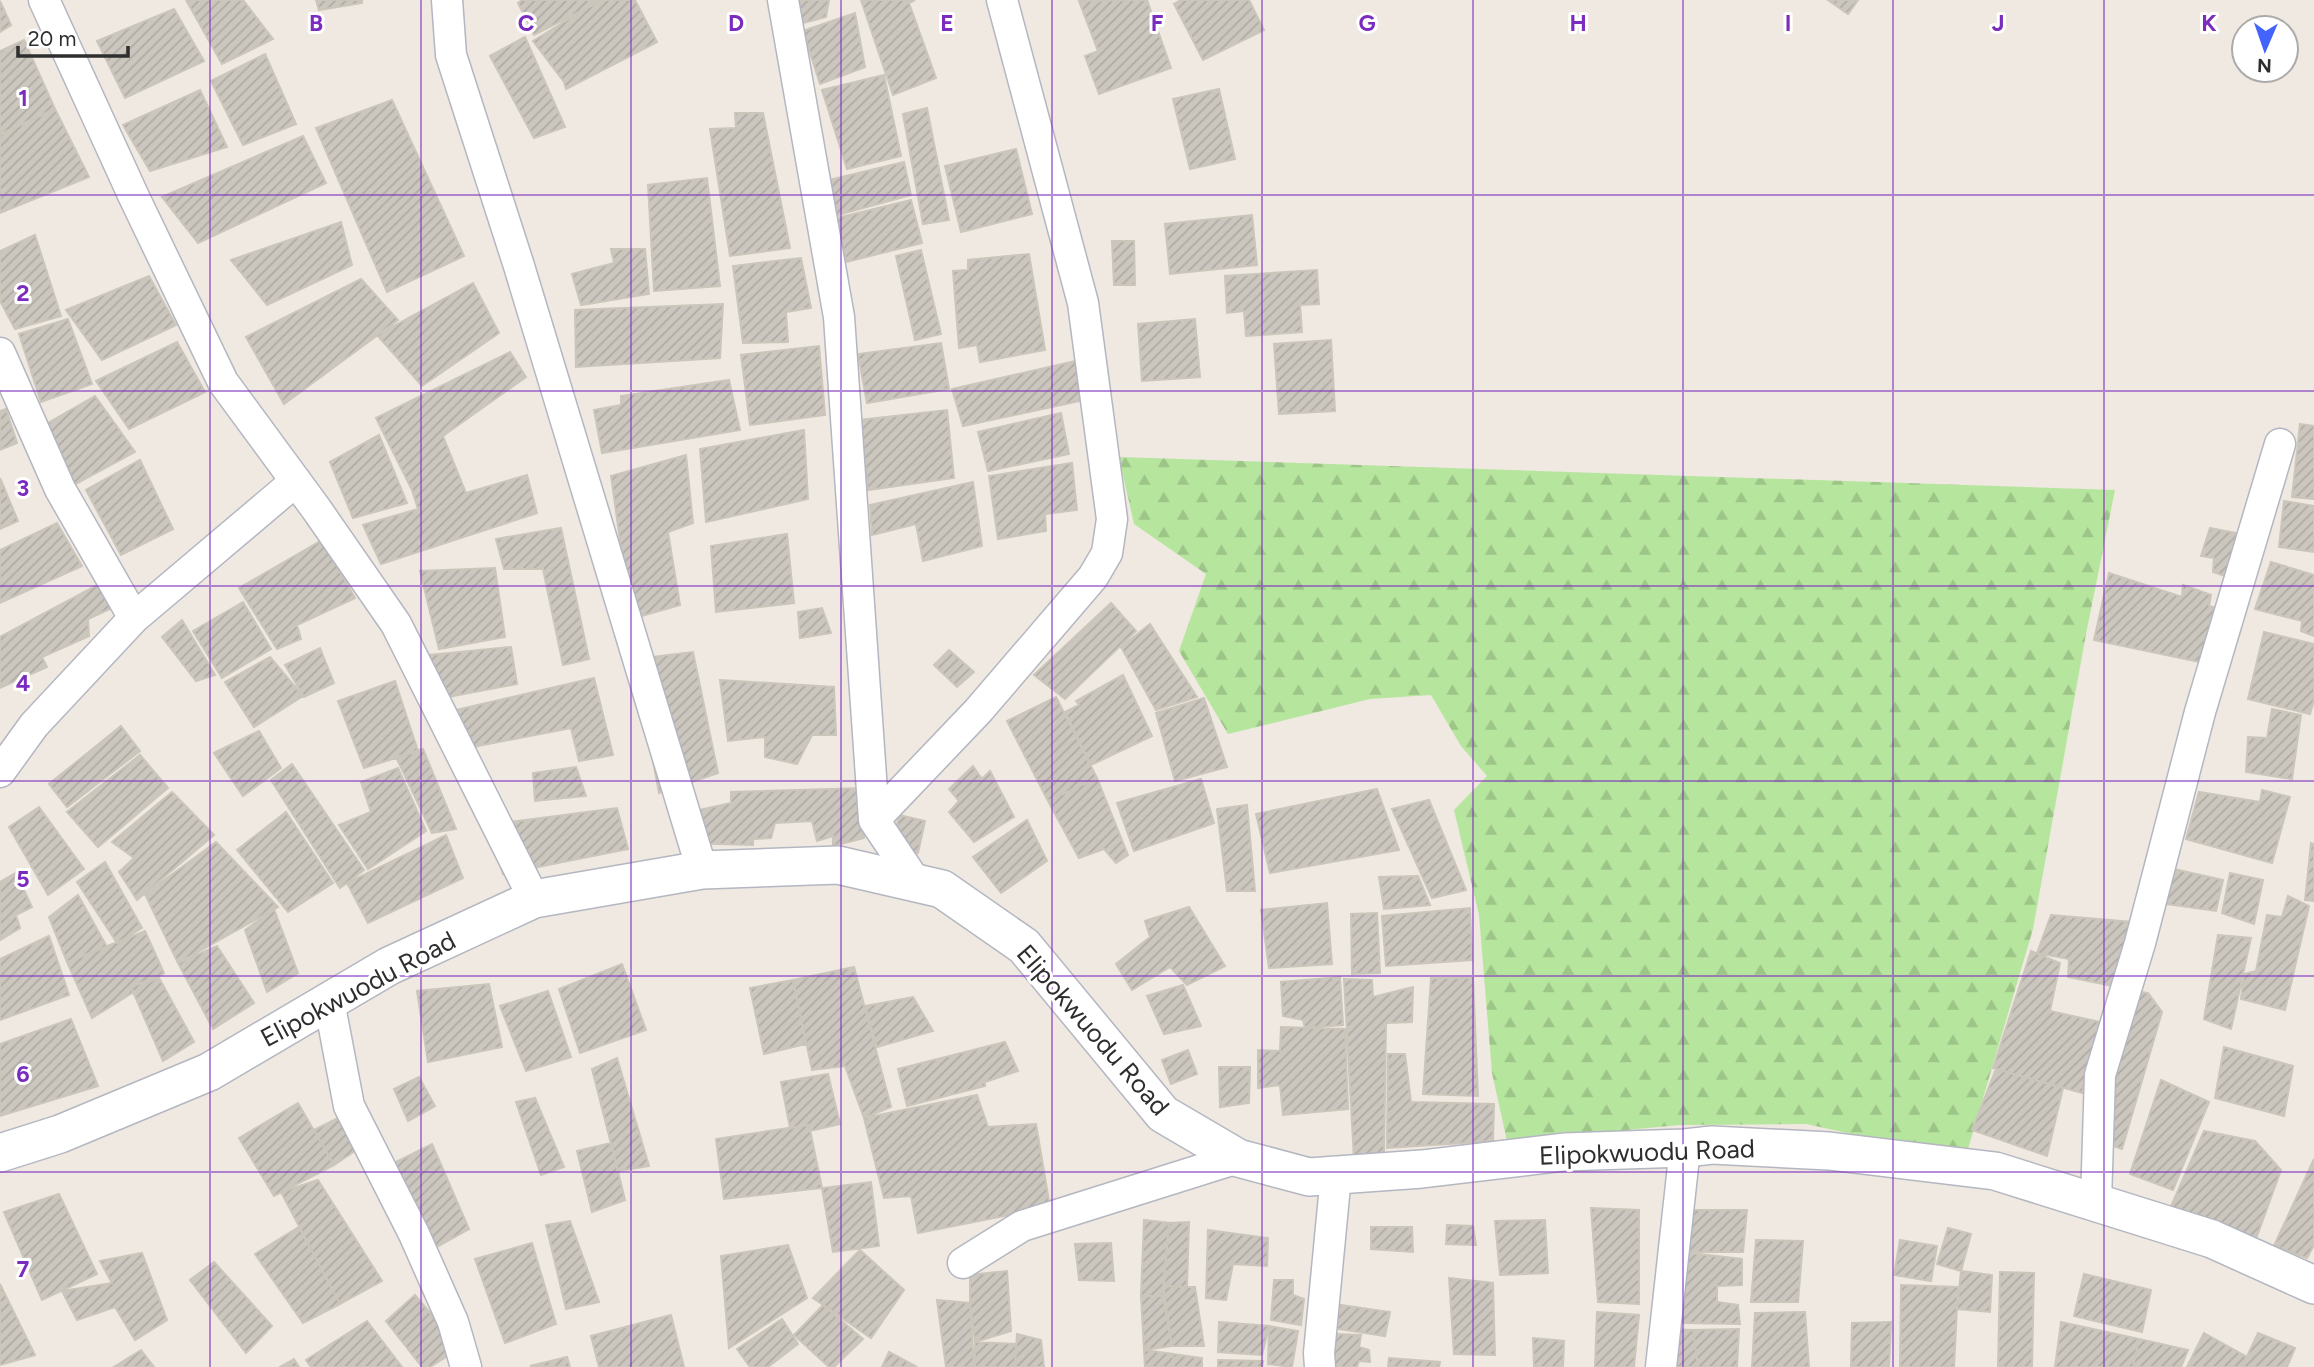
<svg xmlns="http://www.w3.org/2000/svg" width="2314" height="1367" viewBox="0 0 2314 1367" font-family="Figtree,sans-serif">
	<style>
		.forest { fill: url(#forest-firs) }
		.building { fill: url(#building-hatch); stroke: #cbc5ba; stroke-width: 2 }
		.lines { fill: none; stroke-linecap: round; stroke-linejoin: round }
		.minor-casing { stroke: #b4b7c1; stroke-width: 33 }
		.tertiary-casing { stroke: #b4b7c1; stroke-width: 40 }
		.minor { stroke: #fff; stroke-width: 30 }
		.tertiary { stroke: #fff; stroke-width: 37 }
		.grid { fill: none; stroke: #7b2cbf; stroke-width: 2; stroke-opacity: 0.55 }
		.labels { text-anchor: middle; stroke-width: 6; stroke-linejoin: round; paint-order: stroke }
		.street-label { font-size: 26px; fill: #2e2e2e; stroke: #fff }
		.grid-label { font-size: 23px; text-anchor: middle; font-weight: bold; fill: #7b2cbf; stroke: #fff; stroke-width: 6; stroke-linejoin: round; paint-order: stroke }
	</style>
	<defs>
		<pattern id="forest-firs" width="22" height="20" patternUnits="userSpaceOnUse" patternTransform="scale(1.75)"><rect width="22" height="20" fill="#b6e59e"/><path d="M5 1l3.5 6h-7zM16 11l3.5 6h-7z" fill="#9dc588"/></pattern>
		<pattern id="building-hatch" width="6" height="6" patternUnits="userSpaceOnUse" patternTransform="scale(1.75)"><rect width="6" height="6" fill="#cbc7bf"/><path d="M-1 1l2-2M0 6l6-6M5 7l2-2" fill="none" stroke="#afaba4"/></pattern>
	</defs>
	<rect width="100%" height="100%" fill="#efe9e1"/>
	<!-- forest -->
	<path class="forest" d="M1119 457 2115 490 2086 634 2033 929 1965 1159 1806 1124 1680 1125 1507 1141 1492 1073 1479 915 1454 810 1487 776 1461 746 1431 695 1370 699 1228 734 1179 651 1206 574 1134 524Z"/>
	<!-- building -->
	<path class="building" d="M186 0H243L273 39 222 64Z
		M316 0H362V3L319 10Z
		M522 0H603L534 35 518 3Z
		M600 0H635L657 42 566 89 564 82 533 41Z
		M798 0H829L826 17 803 23 796 4Z
		M861 0H915L909 3 936 78 893 95Z
		M1147 0 1171 68 1099 94 1085 56 1098 51 1079 1Z
		M1181 0H1249L1264 30 1203 60 1174 4Z
		M1828 0H1858L1848 14Z
		M0 1 11 25 0 32Z
		M174 9 204 61 125 98 97 41Z
		M855 13 865 67 820 84 803 31Z
		M525 37 565 127 534 138 490 56Z
		M24 40 55 109 0 134V51Z
		M265 54 296 124 243 145 211 81Z
		M884 75 901 156 847 169 822 90Z
		M1219 89 1235 159 1190 169 1173 99Z
		M200 90 227 147 150 171 123 125Z
		M392 100 464 256 387 292 316 128Z
		M927 108 949 220 923 224 903 114Z
		M55 109 89 177 0 213V135Z
		M735 113H763L790 248 730 256 710 129 736 128Z
		M303 136 326 183 198 243 162 197Z
		M1016 149 1032 214 961 232 945 166Z
		M904 162 911 195 834 216 829 180Z
		M707 178 720 286 654 291 648 185Z
		M911 200 922 243 846 262 837 218Z
		M1252 215 1257 265 1170 274 1165 224Z
		M341 222 352 265 267 305 231 260Z
		M35 235 61 316 15 329 0 301V251Z
		M1112 241H1134L1135 285H1114Z
		M611 249H645L649 294 581 305 572 274 614 263Z
		M921 250 941 334 915 340 896 256Z
		M1029 254 1045 350 980 362 977 345 959 348 953 271 968 270V260Z
		M801 258 811 308 786 312 788 342 743 343 733 266Z
		M1317 270 1319 304 1300 305 1302 332 1246 336 1244 311 1227 313 1225 276Z
		M149 276 176 325 102 360 66 310Z
		M361 279 398 320 284 404 246 337Z
		M473 283 499 333 422 386 377 335Z
		M723 304 720 358 576 367 575 310Z
		M68 319 92 384 41 402 19 334Z
		M1195 319 1200 377 1142 381 1138 324Z
		M1331 340 1335 411 1279 414 1274 344Z
		M177 342 205 392 129 429 96 381Z
		M941 343 949 389 867 403 858 354Z
		M819 346 825 415 750 425 741 355Z
		M510 352 526 377 443 436 466 493 527 475 537 513 381 564 363 525 418 509 412 490 376 418Z
		M1080 360 1089 399 963 426 952 389Z
		M729 380 740 430 602 453 594 410 621 405V396Z
		M95 396 135 452 74 485 43 426Z
		M6 409 17 443 0 450V411Z
		M947 410 954 478 868 490 860 420Z
		M1061 413 1069 454 988 471 978 432Z
		M2300 424 2314 426V499L2292 497Z
		M804 430 808 499 706 522 700 449Z
		M379 435 407 503 353 518 330 462Z
		M686 455 693 523 668 532 680 605 631 619 611 476Z
		M140 460 173 529 121 555 86 490Z
		M1072 463 1077 510 1045 514 1046 531 998 539 989 476Z
		M0 478 18 521 0 529Z
		M973 482 982 546 923 561 916 524 872 535 870 505Z
		M2284 501 2314 506V552L2279 547Z
		M57 523 82 566 0 603V550Z
		M561 528 589 659 563 665 543 569H504L496 539Z
		M2210 528 2236 533 2234 579 2213 572 2214 558 2201 556Z
		M787 534 794 603 716 612 711 546Z
		M322 540 355 598 297 625 301 639 277 649 239 588Z
		M2271 562 2314 575V636L2301 631 2302 621 2255 609Z
		M495 568 505 637 439 649 420 571Z
		M2109 573 2182 597 2183 585 2211 595 2209 606 2221 609 2205 663 2094 640Z
		M99 584 112 608 88 619 89 636 42 657 47 667 0 688V637Z
		M243 602 271 649 222 678 193 631Z
		M1111 603 1136 631 1065 699 1034 675Z
		M822 608 831 633 800 638 798 612Z
		M182 620 215 675 196 681 162 637Z
		M1150 624 1197 697 1156 710 1121 647Z
		M2264 632 2314 644V700L2310 714 2248 699Z
		M511 647 517 684 437 699 430 655Z
		M320 648 334 683 304 697 285 665Z
		M949 650 974 672 957 687 934 665Z
		M693 652 718 773 659 793 634 659Z
		M270 657 303 696 254 727 225 682Z
		M1123 675 1152 736 1091 765 1065 712 1079 705 1076 701Z
		M594 678 613 755 579 761 571 728 452 751 443 713Z
		M720 680 834 687 836 735H812L797 764 765 757V737L728 741Z
		M395 681 418 751 364 768 338 701Z
		M1056 697 1097 778 1048 801 1007 721Z
		M1204 698 1227 767 1175 781 1156 713Z
		M2272 709 2301 715 2292 779 2246 772 2248 737 2267 738Z
		M121 726 140 751 67 807 49 784Z
		M259 731 281 768 243 796 214 753Z
		M423 749 456 829 432 833 396 757Z
		M140 755 168 788 98 847 67 812Z
		M292 764 364 870 340 888 271 780Z
		M973 766 982 779 990 771 1014 817 974 842 949 812 959 801 949 789Z
		M576 767 586 796 535 801 533 773Z
		M398 768 426 831 368 869 339 825 371 812 361 782Z
		M1097 778 1128 855 1116 863 1104 849 1079 858 1048 801Z
		M1201 779 1214 823 1134 851 1117 803Z
		M865 788 864 838 833 846V836L817 841 812 821 775 823 771 838 753 839V845L683 843 677 815 731 803V792Z
		M1377 789 1399 850 1270 873 1256 814Z
		M2262 790 2290 797 2272 863 2186 839 2199 792 2260 802Z
		M172 792 214 835 137 900 119 872 134 858 112 842Z
		M1429 800 1466 890 1432 898 1392 809Z
		M1247 805 1255 891H1227L1217 809Z
		M39 807 84 869 48 895 9 827Z
		M617 808 628 849 503 874 488 825Z
		M286 812 333 883 288 912 237 850Z
		M899 815 925 821 918 853 892 850Z
		M1027 820 1047 861 1001 893 973 857Z
		M446 835 463 878 368 923 347 883Z
		M216 842 278 907 178 963 145 894Z
		M2311 843 2314 844V901L2305 900Z
		M105 862 142 928 117 943 77 882Z
		M2174 869 2223 880 2216 911 2166 904Z
		M16 873 32 907 16 915 20 928 0 940V882Z
		M2230 873 2263 880 2254 924 2222 913Z
		M1418 876 1430 905 1384 909 1379 877Z
		M78 895 107 947 67 962 49 917Z
		M2288 896 2309 906 2285 1010 2241 999 2244 974 2256 971 2267 915 2282 917Z
		M1327 903 1332 964 1269 968 1261 910Z
		M1189 907 1225 966 1187 985 1170 967 1132 990 1116 964 1150 937 1145 921Z
		M1470 908 1472 960 1386 966 1382 916Z
		M274 909 298 973 267 992 245 930Z
		M1377 913 1380 973 1352 974 1351 914Z
		M2051 915 2132 922 2118 987 2068 977 2069 959 2037 953Z
		M145 931 164 973 92 1018 67 962Z
		M2218 935 2251 938 2231 1029 2204 1019Z
		M49 936 69 995 0 1020V959Z
		M217 946 254 1003 213 1029 178 963Z
		M2031 951 2060 963 2050 1011 2100 1022 2082 1093 1993 1068Z
		M622 964 646 1030 580 1053 559 989Z
		M854 967 891 1107 864 1118 845 1066 812 1070 793 980Z
		M158 976 194 1042 163 1061 131 987Z
		M1340 977 1343 1025 1305 1028 1303 1020 1283 1016 1281 982Z
		M1431 978H1473L1478 1096 1423 1094Z
		M1344 979 1372 980 1373 997 1413 987 1412 1022 1386 1023 1384 1153 1354 1159Z
		M793 980 806 1044 764 1054 750 988Z
		M489 984 502 1047 428 1062 417 991Z
		M1183 985 1201 1026 1164 1034 1147 996Z
		M548 991 571 1057 526 1071 500 1006Z
		M2133 991 2148 993 2162 1012 2122 1149 2093 1139Z
		M913 997 933 1031 877 1047 865 1006Z
		M71 1019 98 1086 0 1116V1044Z
		M1281 1027 1345 1029 1348 1109 1283 1115 1280 1085 1258 1088V1050L1280 1051Z
		M1005 1042 1018 1071 985 1082V1086L907 1106 898 1069Z
		M2224 1047 2293 1066 2284 1116 2215 1098Z
		M1188 1050 1197 1074 1171 1084 1162 1060Z
		M1388 1054H1405L1411 1102 1494 1104 1493 1141 1387 1148Z
		M617 1058 649 1166 618 1171 592 1069Z
		M1219 1067H1250L1249 1103 1220 1107Z
		M1996 1069 2063 1088 2047 1156 1972 1130Z
		M828 1074 840 1124 810 1131 809 1125 790 1128 781 1082Z
		M419 1077 435 1106 408 1121 394 1089Z
		M2161 1080 2209 1102 2173 1190 2130 1174Z
		M977 1095 988 1127 1036 1124 1050 1207 918 1233 911 1196 884 1198 864 1118Z
		M535 1098 564 1167 541 1175 516 1102Z
		M298 1103 334 1165 274 1196 239 1138Z
		M340 1117 358 1149 334 1165 314 1130Z
		M809 1125 822 1188 724 1199 716 1139Z
		M2204 1131 2255 1141 2281 1170 2253 1247 2166 1218Z
		M611 1143 625 1200 592 1212 577 1151Z
		M432 1144 469 1229 433 1249 392 1164Z
		M2314 1159V1245L2307 1258 2274 1246Z
		M318 1180 382 1281 340 1304 281 1192Z
		M871 1182 879 1246 833 1252 822 1188Z
		M59 1194 97 1274 42 1300 4 1212Z
		M1591 1208 1639 1210V1304L1598 1302Z
		M1684 1210H1747L1743 1252H1681Z
		M1144 1220 1169 1223 1163 1296H1141Z
		M1545 1220 1548 1273 1500 1275 1495 1221Z
		M570 1221 599 1302 566 1309 546 1225Z
		M1189 1222 1187 1287 1163 1286 1169 1223Z
		M1447 1225 1473 1226 1476 1245 1446 1244Z
		M299 1227 340 1304 303 1323 255 1254Z
		M1371 1227H1412L1413 1252 1371 1249Z
		M1948 1228 1971 1234 1961 1271 1937 1264Z
		M1208 1230 1268 1238 1267 1266 1233 1264 1226 1300 1206 1298Z
		M1756 1240 1803 1241 1798 1302H1751Z
		M1900 1240 1937 1246 1931 1281 1894 1275Z
		M532 1243 556 1324 505 1343 475 1259Z
		M1111 1243 1114 1281 1079 1280 1075 1244Z
		M788 1245 807 1298 729 1348 721 1256Z
		M860 1250 904 1290 871 1338 813 1298Z
		M1681 1252 1742 1259V1285L1717 1286V1302L1738 1305 1740 1324 1682 1323Z
		M142 1253 167 1320 135 1340 115 1307 77 1320 62 1291 112 1283 100 1261Z
		M214 1262 272 1326 246 1353 190 1280Z
		M1007 1271 1011 1331 975 1342 970 1303V1275Z
		M1961 1271 1992 1275 1990 1312 1957 1309Z
		M2000 1272 2034 1273 2032 1367H1998Z
		M2084 1274 2151 1290 2142 1332 2074 1316Z
		M1449 1278 1493 1283 1495 1355 1454 1354Z
		M1274 1280H1293V1295L1304 1299 1301 1325 1271 1320Z
		M0 1284 35 1355 0 1365Z
		M1901 1285 1958 1287 1954 1367H1900Z
		M1163 1286 1195 1287 1204 1346H1172Z
		M415 1295 460 1348 430 1367H422L386 1321Z
		M1141 1296H1163L1172 1346 1144 1350Z
		M937 1300 970 1303 974 1367H946Z
		M1334 1304 1390 1312 1385 1336 1332 1328Z
		M823 1305 863 1339 834 1367H829L794 1335Z
		M1597 1312 1639 1315 1634 1367H1595Z
		M1805 1312 1809 1367H1752L1755 1313Z
		M671 1315 684 1367H599L591 1336Z
		M782 1319 798 1344 768 1367H750L737 1349Z
		M367 1321 402 1367H311L306 1360Z
		M1219 1322 1269 1326 1262 1355 1218 1352Z
		M1891 1322 1889 1367H1851L1852 1323Z
		M2061 1322 2139 1339 2133 1367H2055Z
		M1269 1326 1298 1331 1292 1367 1268 1364Z
		M1667 1329 1693 1330 1698 1367H1667Z
		M1739 1329 1737 1367H1698L1693 1330Z
		M2204 1333 2247 1357 2242 1367H2187Z
		M2258 1333 2295 1348 2287 1367H2242Z
		M1017 1334 1041 1340 1044 1367H1015Z
		M1334 1334 1361 1335 1359 1347 1369 1350 1370 1362 1359 1361 1357 1367H1334Z
		M1533 1338 1564 1341 1563 1367H1534Z
		M2139 1339 2188 1350 2181 1367H2133Z
		M975 1342 1016 1344 1015 1367H975Z
		M141 1350 154 1367H114Z
		M1144 1350 1173 1354 1174 1367H1145Z
		M889 1352 917 1367H882Z
		M1173 1354 1202 1358V1367H1174Z
		M567 1357 570 1367 530 1366Z
		M1389 1358 1440 1362 1439 1367H1388Z
		M294 1359 299 1367H280Z
		M1218 1360 1263 1361 1262 1367H1218Z"/>
	<g class="lines">
		<!-- minor casing -->
		<g class="minor-casing">
			<path id="minor" d="M44 0 134 197 223 382 317 510 396 624 534 899
				M447 0 451 55 519 266 702 870
				M783 0 839 317 874 820 917 884
				M0 353 60 489 134 618
				M0 772 34 725 134 618 296 481
				M874 820 978 711 1093 577 1107 553 1112 519 1083 303 1002 0
				M329 1001 349 1106 414 1234 453 1322 466 1367
				M2096 1201 2100 1075 2140 943 2200 712 2280 444
				M963 1263 1022 1226 1238 1158
				M1320 1367 1319 1353 1336 1175
				M1661 1367 1685 1148"/>
		</g>
		<!-- tertiary casing -->
		<g class="tertiary-casing">
			<path id="tertiary" d="M0 1153 60 1134 209 1072 389 966 534 899 702 870 838 865 942 889 1024 946 1163 1114 1238 1158 1309 1177 1422 1169 1564 1152 1685 1148 1712 1145 1829 1151 1995 1171 2212 1239 2314 1285"/>
		</g>
		<!-- minor -->
		<use href="#minor" class="minor"/>
		<!-- tertiary -->
		<use href="#tertiary" class="tertiary"/>
	</g>
	<!-- grid -->
	<path class="grid" d="M210 0V1367M421 0V1367M631 0V1367M841 0V1367M1052 0V1367M1262 0V1367M1473 0V1367M1683 0V1367M1893 0V1367M2104 0V1367M0 195H2314M0 391H2314M0 586H2314M0 781H2314M0 976H2314M0 1172H2314"/>
	<g class="labels">
		<!-- street labels -->
		<g class="street-label">
			<text transform="translate(358 989) rotate(-28)" y="9">Elipokwuodu Road</text>
			<text transform="translate(1093 1030) rotate(49)" y="9">Elipokwuodu Road</text>
			<text transform="translate(1647 1152) rotate(-2)" y="9">Elipokwuodu Road</text>
		</g>
	</g>
	<g class="grid-label">
		<text x="316" y="31">B</text>
		<text x="526" y="31">C</text>
		<text x="736" y="31">D</text>
		<text x="947" y="31">E</text>
		<text x="1157" y="31">F</text>
		<text x="1367" y="31">G</text>
		<text x="1578" y="31">H</text>
		<text x="1788" y="31">I</text>
		<text x="1998" y="31">J</text>
		<text x="2209" y="31">K</text>
		<text x="23" y="106">1</text>
		<text x="23" y="301">2</text>
		<text x="23" y="496">3</text>
		<text x="23" y="691">4</text>
		<text x="23" y="887">5</text>
		<text x="23" y="1082">6</text>
		<text x="23" y="1277">7</text>
	</g>
	<!-- north arrow -->
	<g transform="translate(2265 49) rotate(182)"><circle r="33" fill="#ffffff" stroke="#ababab" stroke-width="2"/>
	<path d="M0-5L12 26L0 18L-12 26Z" fill="#4264fb"/>
	<text y="-10" font-size="19" font-weight="bold" text-anchor="middle" fill="#2e2e2e">N</text>
	</g>
	<!-- scale -->
	<path d="M18 46v10h110v-10" fill="none" stroke="#2e2e2e" stroke-width="3.5"/>
	<text x="28" y="46" font-size="21" fill="#2e2e2e" stroke="#ffffff" stroke-width="5" paint-order="stroke">20 m</text>
</svg>
